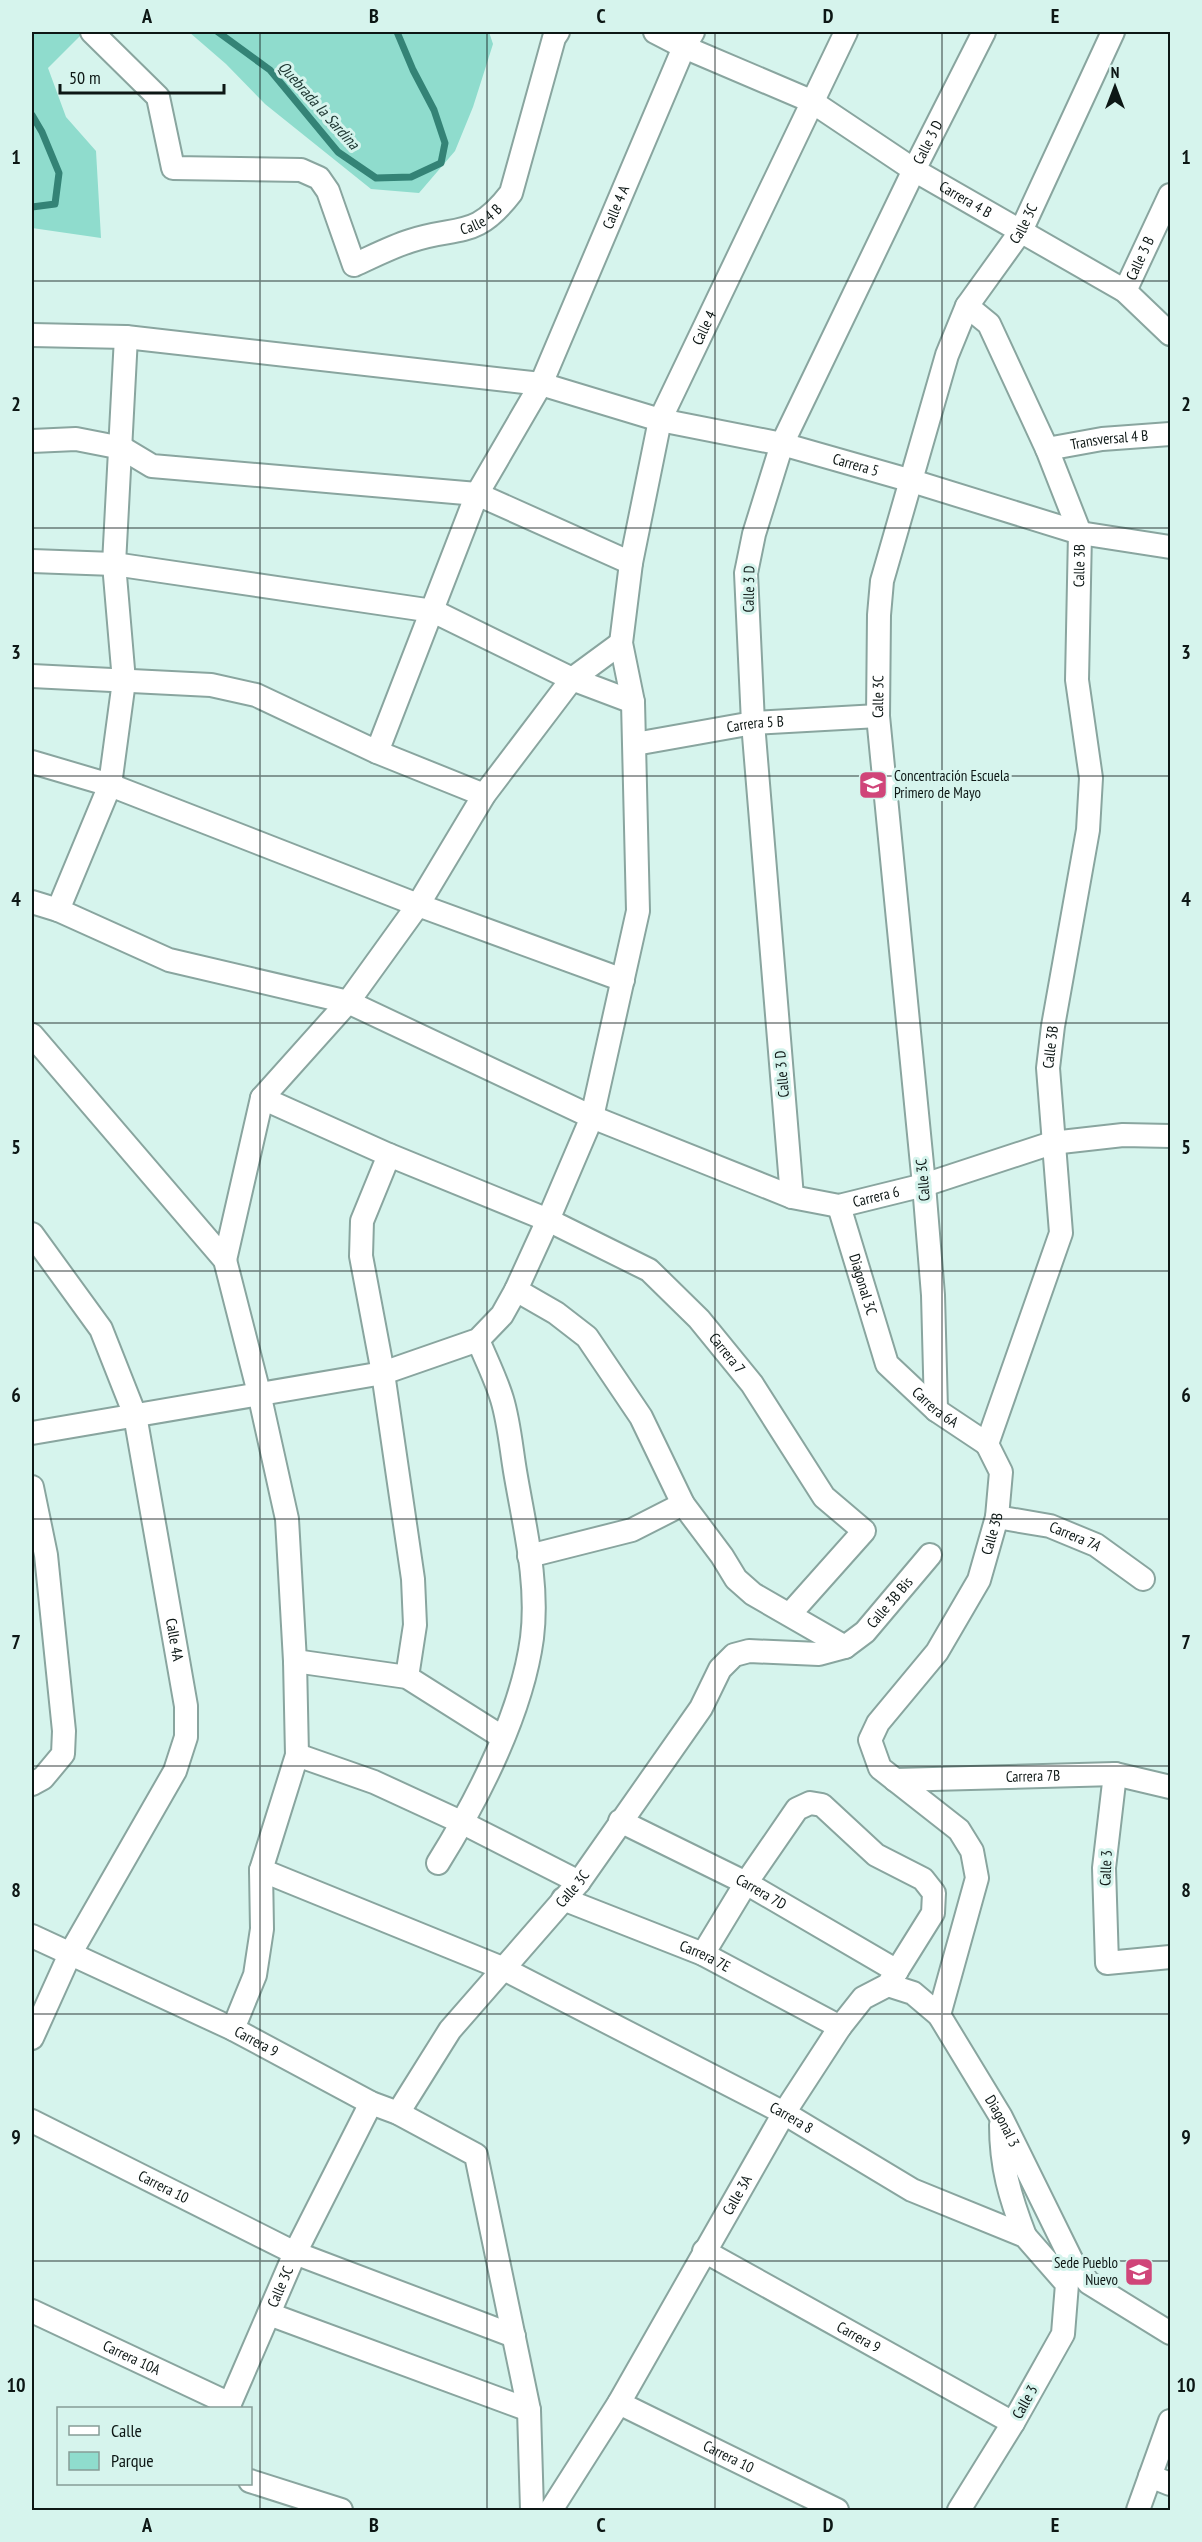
<svg xmlns="http://www.w3.org/2000/svg" width="1202" height="2542" viewBox="0 0 1202 2542" font-family="'PT Sans Narrow',sans-serif">
	<style>
		.green { fill: #8fdccd }
		.lines { fill: none; stroke-linecap: round; stroke-linejoin: round }
		.stream { stroke: #348376; stroke-width: 7 }
		.minor-casing { stroke: #89a59f; stroke-width: 26 }
		.minor { stroke: #fff; stroke-width: 22 }
		.grid { fill: none; stroke: #0d1715; stroke-width: 1.5; stroke-opacity: 0.55 }
		.labels { text-anchor: middle; stroke-width: 6; stroke-linejoin: round; paint-order: stroke }
		.street-label { font-size: 15px; fill: #0d1715; stroke: #d6f4ed }
		.poi-label { font-size: 15px; fill: #0d1715; stroke: #d6f4ed; text-anchor: start }
		.water-label { font-size: 16px; font-style: italic; fill: #1d3530; stroke: #d6f4ed }
		.neatline { fill: none; stroke: #0d1715; stroke-width: 2 }
		.grid-label { font-size: 20px; text-anchor: middle; font-weight: bold; fill: #0d1715 }
	</style>
	<rect width="100%" height="100%" fill="#d6f4ed"/>
	<!-- green -->
	<path class="green" d="M32 32H84L48 68 66 117 96 151 101 238 32 228Z
		M189 32H489L493 44 473 107 455 151 419 193 371 189 265 104 226 64Z"/>
	<g class="lines">
		<!-- stream -->
		<path class="stream" d="M218 32 270 70 338 152 376 178 411 177 441 163 445 143 434 110 413 70 397 32
			M32 115 42 132 59 173 55 204 32 207"/>
		<!-- minor casing -->
		<g class="minor-casing">
			<g id="minor">
				<path id="s1" d="M92 32 158 97 173 168 301 170 319 178 328 191 354 265C372 257 391 247 410 241 459 225 475 240 511 193L554 38 558 32"/>
				<path id="s2" d="M655 32 684 47 811 101 914 170 1125 291 1170 334"/>
				<path id="s3" d="M1125 291 1170 195"/>
				<path id="s4" d="M32 335 126 337 541 384 660 420 782 444 912 481 1080 533 1170 547"/>
				<path d="M32 441 76 439 122 448 152 466 477 494 631 563"/>
				<path id="s5" d="M1047 449 1102 439 1170 434"/>
				<path d="M32 561 114 564 433 611 572 679 633 702"/>
				<path d="M32 676 211 685 256 695 377 752 484 795"/>
				<path id="s6" d="M635 744 753 723 878 716"/>
				<path id="s7" d="M377 752 477 494 541 384 684 47 693 32"/>
				<path d="M32 762 110 785 418 905 623 980"/>
				<path id="s8" d="M32 902 58 910 169 960 348 1002 592 1117 792 1197 839 1206 924 1185 1052 1143 1123 1135 1170 1136"/>
				<path d="M58 910 110 785 124 681 114 564 126 337"/>
				<path d="M32 1035 225 1260 259 1393 287 1519 295 1661 297 1755 261 1870 262 1929 255 1975 233 2029"/>
				<path id="s9" d="M262 1098 389 1155 548 1220 649 1270 699 1319 752 1384 824 1497 864 1531 790 1614"/>
				<path d="M389 1155 362 1221 361 1256 383 1373 413 1579 415 1625 407 1677"/>
				<path id="s10" d="M792 1197 753 723 746 573 754 534 782 444 914 170 984 32"/>
				<path id="s11" d="M839 1206 887 1364 936 1410 987 1444"/>
				<path id="s12" d="M32 1234 101 1329 135 1415 186 1706V1737L175 1771 70 1954 32 2038"/>
				<path d="M225 1260 262 1098 348 1002 418 905 484 795 572 679 621 643"/>
				<path d="M516 1290 556 1313 587 1337 641 1417 683 1504 722 1556 736 1579 753 1594 845 1647"/>
				<path id="s13" d="M936 1410 933 1295 924 1185 878 716 879 615 882 581 947 355 967 306 1021 231 1113 32"/>
				<path id="s14" d="M32 1433 383 1373 478 1340 502 1315 516 1290 548 1220 592 1117 638 911 633 702 621 643 631 563 660 420 846 32"/>
				<path d="M32 1487 46 1555 64 1731 63 1754 43 1778 32 1784"/>
				<path id="s15" d="M997 1517 1050 1526 1096 1545 1143 1579"/>
				<path d="M529 1556 632 1530 683 1504"/>
				<path d="M295 1661 407 1677 502 1737"/>
				<path d="M297 1755 374 1782 463 1823 579 1882"/>
				<path d="M1115 1774 1104 1868 1107 1963 1170 1957"/>
				<path id="s16" d="M895 1780 1115 1774 1170 1787"/>
				<path id="s17" d="M620 1821 746 1883 897 1971"/>
				<path d="M438 1863C478 1799 522 1713 532 1638 539 1582 524 1525 515 1471 511 1447 509 1422 502 1399 496 1379 486 1359 478 1340"/>
				<path id="s18" d="M261 1870 502 1968 784 2113 912 2190 1025 2236 1067 2284 1063 2334 1013 2423 959 2510"/>
				<path id="s19" d="M563 1899 703 1954 840 2027"/>
				<path id="s20" d="M32 1936 233 2029 371 2103 398 2113 476 2155 529 2410 532 2510"/>
				<path id="s21" d="M888 1985 913 1993 939 2015 1001 2117 1074 2265 1089 2283 1170 2333"/>
				<path id="s22" d="M939 2015 977 1878 972 1851 959 1830 880 1768 870 1740 878 1723 937 1652 979 1580 997 1517 1001 1472 987 1444 1061 1233 1048 1068 1053 1026 1088 830 1091 778 1077 680 1080 533 1047 449 989 324 967 306"/>
				<path id="s23" d="M398 2113 450 2030 579 1882 701 1708 720 1669 734 1655 749 1651 819 1654 845 1647 865 1632 930 1555"/>
				<path id="s24" d="M32 2121 295 2253 514 2336"/>
				<path d="M1001 2125C1001 2167 1010 2197 1025 2236"/>
				<path id="s25" d="M704 2251 1013 2423"/>
				<path id="s26" d="M32 2311 230 2404"/>
				<path d="M269 2314 529 2410"/>
				<path id="s27" d="M619 2403 837 2510"/>
				<path id="s28" d="M228 2408 295 2253 371 2103"/>
				<path d="M1150 2476 1170 2484"/>
				<path d="M250 2481 341 2510"/>
				<path id="s29" d="M551 2510 619 2403 784 2113 840 2027 863 1998 888 1985 933 1913 934 1893 923 1879 876 1855 822 1805 810 1803 797 1809 746 1883 703 1954"/>
				<path d="M1138 2510 1170 2421"/>
			</g>
		</g>
		<!-- minor -->
		<use href="#minor" class="minor"/>
	</g>
	<!-- grid -->
	<path class="grid" d="M260 32V2510M487 32V2510M715 32V2510M942 32V2510M32 281H1170M32 528H1170M32 776H1170M32 1023H1170M32 1271H1170M32 1519H1170M32 1766H1170M32 2014H1170M32 2261H1170"/>
	<!-- icons -->
	<defs>
		<g id="school-square" transform="scale(1.5)"><rect x="-9" y="-9" width="18" height="18" rx="4" fill="#d04579" stroke="#d6f4ed"/><path d="M0-5L7-2L0 1L-7-2ZM-4 1L0 2.5L4 1V4Q0 6-4 4Z" fill="#fff"/></g>
	</defs>
	<g fill-rule="evenodd">
		<use href="#school-square" x="873" y="785"/>
		<use href="#school-square" x="1139" y="2272"/>
	</g>
	<g class="labels">
		<!-- street labels -->
		<g class="street-label">
			<text dy="5" stroke="none"><textPath href="#s10" startOffset="1095">Calle 3 D</textPath></text>
			<text dy="5" stroke="none"><textPath href="#s2" startOffset="354">Carrera 4 B</textPath></text>
			<text dy="5" stroke="none"><textPath href="#s7" startOffset="596">Calle 4 A</textPath></text>
			<text dy="5" stroke="none"><textPath href="#s1" startOffset="543">Calle 4 B</textPath></text>
			<text dy="5" stroke="none"><textPath href="#s13" startOffset="1220">Calle 3C</textPath></text>
			<text dy="5" stroke="none"><textPath href="#s3" startOffset="36">Calle 3 B</textPath></text>
			<text dy="5" stroke="none"><textPath href="#s14" startOffset="1518">Calle 4</textPath></text>
			<text dy="5" stroke="none"><textPath href="#s5" startOffset="63">Transversal 4 B</textPath></text>
			<text dy="5" stroke="none"><textPath href="#s4" startOffset="837">Carrera 5</textPath></text>
			<text dy="5" stroke="none"><textPath href="#s22" startOffset="1557">Calle 3B</textPath></text>
			<text transform="translate(749 589) rotate(-89)" y="5">Calle 3 D</text>
			<text dy="5" stroke="none"><textPath href="#s13" startOffset="716">Calle 3C</textPath></text>
			<text dy="5" stroke="none"><textPath href="#s6" startOffset="122">Carrera 5 B</textPath></text>
			<text dy="5" stroke="none"><textPath href="#s22" startOffset="1071">Calle 3B</textPath></text>
			<text transform="translate(782 1074) rotate(-95)" y="5">Calle 3 D</text>
			<text transform="translate(923 1180) rotate(-95)" y="5">Calle 3C</text>
			<text dy="5" stroke="none"><textPath href="#s8" startOffset="904">Carrera 6</textPath></text>
			<text dy="5" stroke="none"><textPath href="#s11" startOffset="82">Diagonal 3C</textPath></text>
			<text dy="5" stroke="none"><textPath href="#s9" startOffset="538">Carrera 7</textPath></text>
			<text dy="5" stroke="none"><textPath href="#s11" startOffset="230">Carrera 6A</textPath></text>
			<text dy="5" stroke="none"><textPath href="#s22" startOffset="567">Calle 3B</textPath></text>
			<text dy="5" stroke="none"><textPath href="#s15" startOffset="81">Carrera 7A</textPath></text>
			<text dy="5" stroke="none"><textPath href="#s23" startOffset="746">Calle 3B Bis</textPath></text>
			<text dy="5" stroke="none"><textPath href="#s12" startOffset="438">Calle 4A</textPath></text>
			<text dy="5" stroke="none"><textPath href="#s16" startOffset="138">Carrera 7B</textPath></text>
			<text transform="translate(1106 1868) rotate(-88)" y="5">Calle 3</text>
			<text dy="5" stroke="none"><textPath href="#s23" startOffset="285">Calle 3C</textPath></text>
			<text dy="5" stroke="none"><textPath href="#s17" startOffset="158">Carrera 7D</textPath></text>
			<text dy="5" stroke="none"><textPath href="#s19" startOffset="153">Carrera 7E</textPath></text>
			<text dy="5" stroke="none"><textPath href="#s20" startOffset="248">Carrera 9</textPath></text>
			<text dy="5" stroke="none"><textPath href="#s18" startOffset="586">Carrera 8</textPath></text>
			<text dy="5" stroke="none"><textPath href="#s21" startOffset="184">Diagonal 3</textPath></text>
			<text dy="5" stroke="none"><textPath href="#s24" startOffset="147">Carrera 10</textPath></text>
			<text dy="5" stroke="none"><textPath href="#s29" startOffset="366">Calle 3A</textPath></text>
			<text dy="5" stroke="none"><textPath href="#s28" startOffset="132">Calle 3C</textPath></text>
			<text dy="5" stroke="none"><textPath href="#s25" startOffset="177">Carrera 9</textPath></text>
			<text dy="5" stroke="none"><textPath href="#s26" startOffset="110">Carrera 10A</textPath></text>
			<text transform="translate(1025 2402) rotate(-61)" y="5">Calle 3</text>
			<text dy="5" stroke="none"><textPath href="#s27" startOffset="122">Carrera 10</textPath></text>
		</g>
		<!-- poi labels -->
		<g class="poi-label">
			<text x="894" y="781">Concentración Escuela<tspan x="894" dy="17">Primero de Mayo</tspan></text>
			<text x="1118" y="2268" text-anchor="end">Sede Pueblo<tspan x="1118" dy="17">Nuevo</tspan></text>
		</g>
		<!-- water labels -->
		<g class="water-label">
			<text transform="translate(319 105) rotate(48)" y="6">Quebrada la Sardina</text>
		</g>
	</g>
	<!-- border -->
	<rect width="1202" height="2542" fill="none" stroke="#d6f4ed" stroke-width="66"/>
	<!-- legend -->
	<rect x="57" y="2407" width="195" height="78" fill="#d6f4ed" stroke="#869c97" stroke-width="1.5"/>
	<rect x="69" y="2426" width="30" height="9" fill="#ffffff" stroke="#869c97" stroke-width="1.5"/>
	<text x="111" y="2437" font-size="18" fill="#0d1715">Calle</text>
	<rect x="69" y="2452" width="30" height="18" fill="#8fdccd" stroke="#869c97" stroke-width="1.5"/>
	<text x="111" y="2467" font-size="18" fill="#0d1715">Parque</text>
	<!-- north arrow -->
	<g transform="translate(1115 87)" stroke="#d6f4ed" stroke-width="4.5" paint-order="stroke">
	<path d="M0-4.5L10 22L0 15L-10 22Z" fill="#0d1715"/>
	<text y="-9" font-size="16" font-weight="bold" text-anchor="middle" fill="#0d1715">N</text>
	</g>
	<!-- scale -->
	<path d="M60 84v9h164v-9" fill="none" stroke="#0d1715" stroke-width="3"/>
	<text x="69" y="84" font-size="18" fill="#0d1715" stroke="#d6f4ed" stroke-width="4.5" paint-order="stroke">50 m</text>
	<rect x="33" y="33" width="1136" height="2476" class="neatline"/>
	<g class="grid-label">
		<text x="147" y="23">A</text>
		<text x="374" y="23">B</text>
		<text x="601" y="23">C</text>
		<text x="828" y="23">D</text>
		<text x="1055" y="23">E</text>
		<text x="16" y="164">1</text>
		<text x="1186" y="164">1</text>
		<text x="16" y="411">2</text>
		<text x="1186" y="411">2</text>
		<text x="16" y="659">3</text>
		<text x="1186" y="659">3</text>
		<text x="16" y="906">4</text>
		<text x="1186" y="906">4</text>
		<text x="16" y="1154">5</text>
		<text x="1186" y="1154">5</text>
		<text x="16" y="1402">6</text>
		<text x="1186" y="1402">6</text>
		<text x="16" y="1649">7</text>
		<text x="1186" y="1649">7</text>
		<text x="16" y="1897">8</text>
		<text x="1186" y="1897">8</text>
		<text x="16" y="2144">9</text>
		<text x="1186" y="2144">9</text>
		<text x="16" y="2392">10</text>
		<text x="1186" y="2392">10</text>
		<text x="147" y="2532">A</text>
		<text x="374" y="2532">B</text>
		<text x="601" y="2532">C</text>
		<text x="828" y="2532">D</text>
		<text x="1055" y="2532">E</text>
	</g>
</svg>
